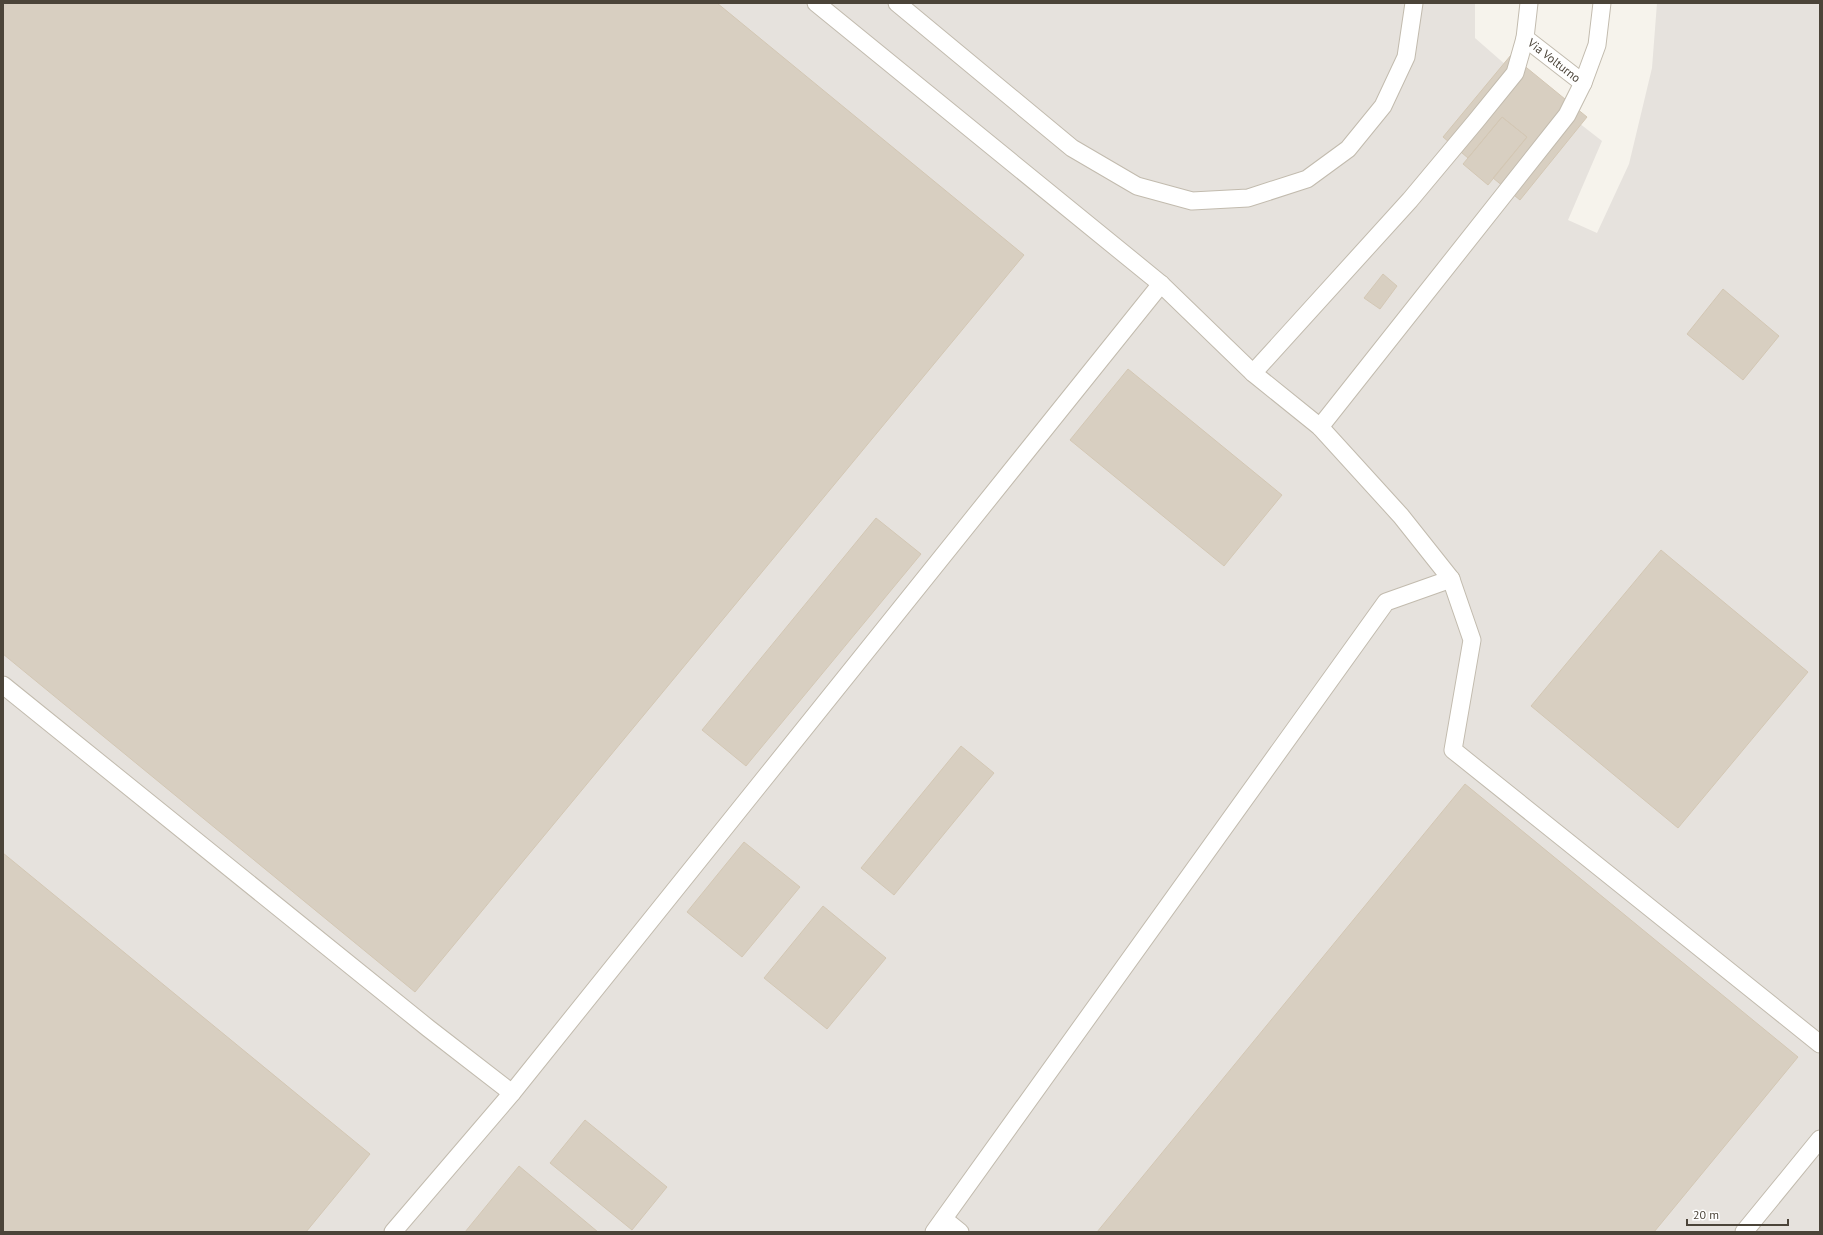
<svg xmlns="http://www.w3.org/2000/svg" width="1823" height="1235" viewBox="0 0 1823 1235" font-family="'PT Sans',sans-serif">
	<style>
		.industrial { fill: #e6e2dd }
		.building { fill: #d8cfc1; stroke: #d3c7b4 }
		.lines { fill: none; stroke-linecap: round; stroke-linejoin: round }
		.service-casing { stroke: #c2bbae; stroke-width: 19 }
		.service { stroke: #fff; stroke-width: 17 }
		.labels { text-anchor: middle; stroke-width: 3; stroke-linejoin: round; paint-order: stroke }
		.street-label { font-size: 12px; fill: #4b4439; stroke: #fff }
	</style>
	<rect width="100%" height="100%" fill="#f6f3ec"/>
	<!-- industrial -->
	<path class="industrial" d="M3 3H1475V38L1515 73 1602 141 1568 220 1597 233 1629 164 1652 68 1657 3H1820V1232H3Z"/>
	<!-- building -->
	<path class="building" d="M3 3H717L1024 255 415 992 3 654Z
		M1511 55 1587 117 1520 200 1493 178 1527 137 1502 117 1468 158 1443 137Z
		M1502 117 1527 137 1488 185 1463 164Z
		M1383 274 1397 286 1380 309 1364 298Z
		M1723 289 1779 336 1743 380 1687 334Z
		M1128 369 1282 495 1224 566 1070 440Z
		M876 518 921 554 746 766 702 730Z
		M1661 550 1808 672 1678 828 1531 706Z
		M961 746 994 773 894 895 861 868Z
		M1465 784 1798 1057 1654 1232H1097Z
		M744 842 800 887 742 957 687 912Z
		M3 853 370 1154 306 1232H3Z
		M823 906 886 958 827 1029 764 978Z
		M585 1120 667 1187 632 1230 550 1163Z
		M519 1166 598 1232H465Z"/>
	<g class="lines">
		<!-- service casing -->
		<g class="service-casing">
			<g id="service">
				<path d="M816 3 1161 284 1253 373 1320 427 1401 516 1451 579 1472 640 1453 750 1820 1044"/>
				<path d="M897 3 1072 148 1137 186 1192 201 1248 198 1307 179 1348 149 1383 106 1406 57 1414 3"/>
				<path id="s1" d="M1529 3 1525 38 1583 83 1597 45 1602 3"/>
				<path d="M1253 373 1410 200 1476 121 1515 73 1525 38"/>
				<path d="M1320 427 1567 115 1583 83"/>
				<path d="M3 685 428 1028 512 1093 1161 284"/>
				<path d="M944 1219 960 1232"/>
				<path d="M393 1232 512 1093"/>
				<path d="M934 1232 1386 602 1451 579"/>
				<path d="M1744 1232 1820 1139"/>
			</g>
		</g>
		<!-- service -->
		<use href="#service" class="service"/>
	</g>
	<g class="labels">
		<!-- street labels -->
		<g class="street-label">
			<text dy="4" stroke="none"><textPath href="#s1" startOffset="72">Via Volturno</textPath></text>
		</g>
	</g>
	<!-- border -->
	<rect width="1823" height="1235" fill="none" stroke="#4b4439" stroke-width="8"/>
	<!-- scale -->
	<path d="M1687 1219v6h101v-6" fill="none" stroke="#4b4439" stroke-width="2"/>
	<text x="1693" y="1219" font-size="12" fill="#4b4439" stroke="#ffffff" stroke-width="3" paint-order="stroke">20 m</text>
</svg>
